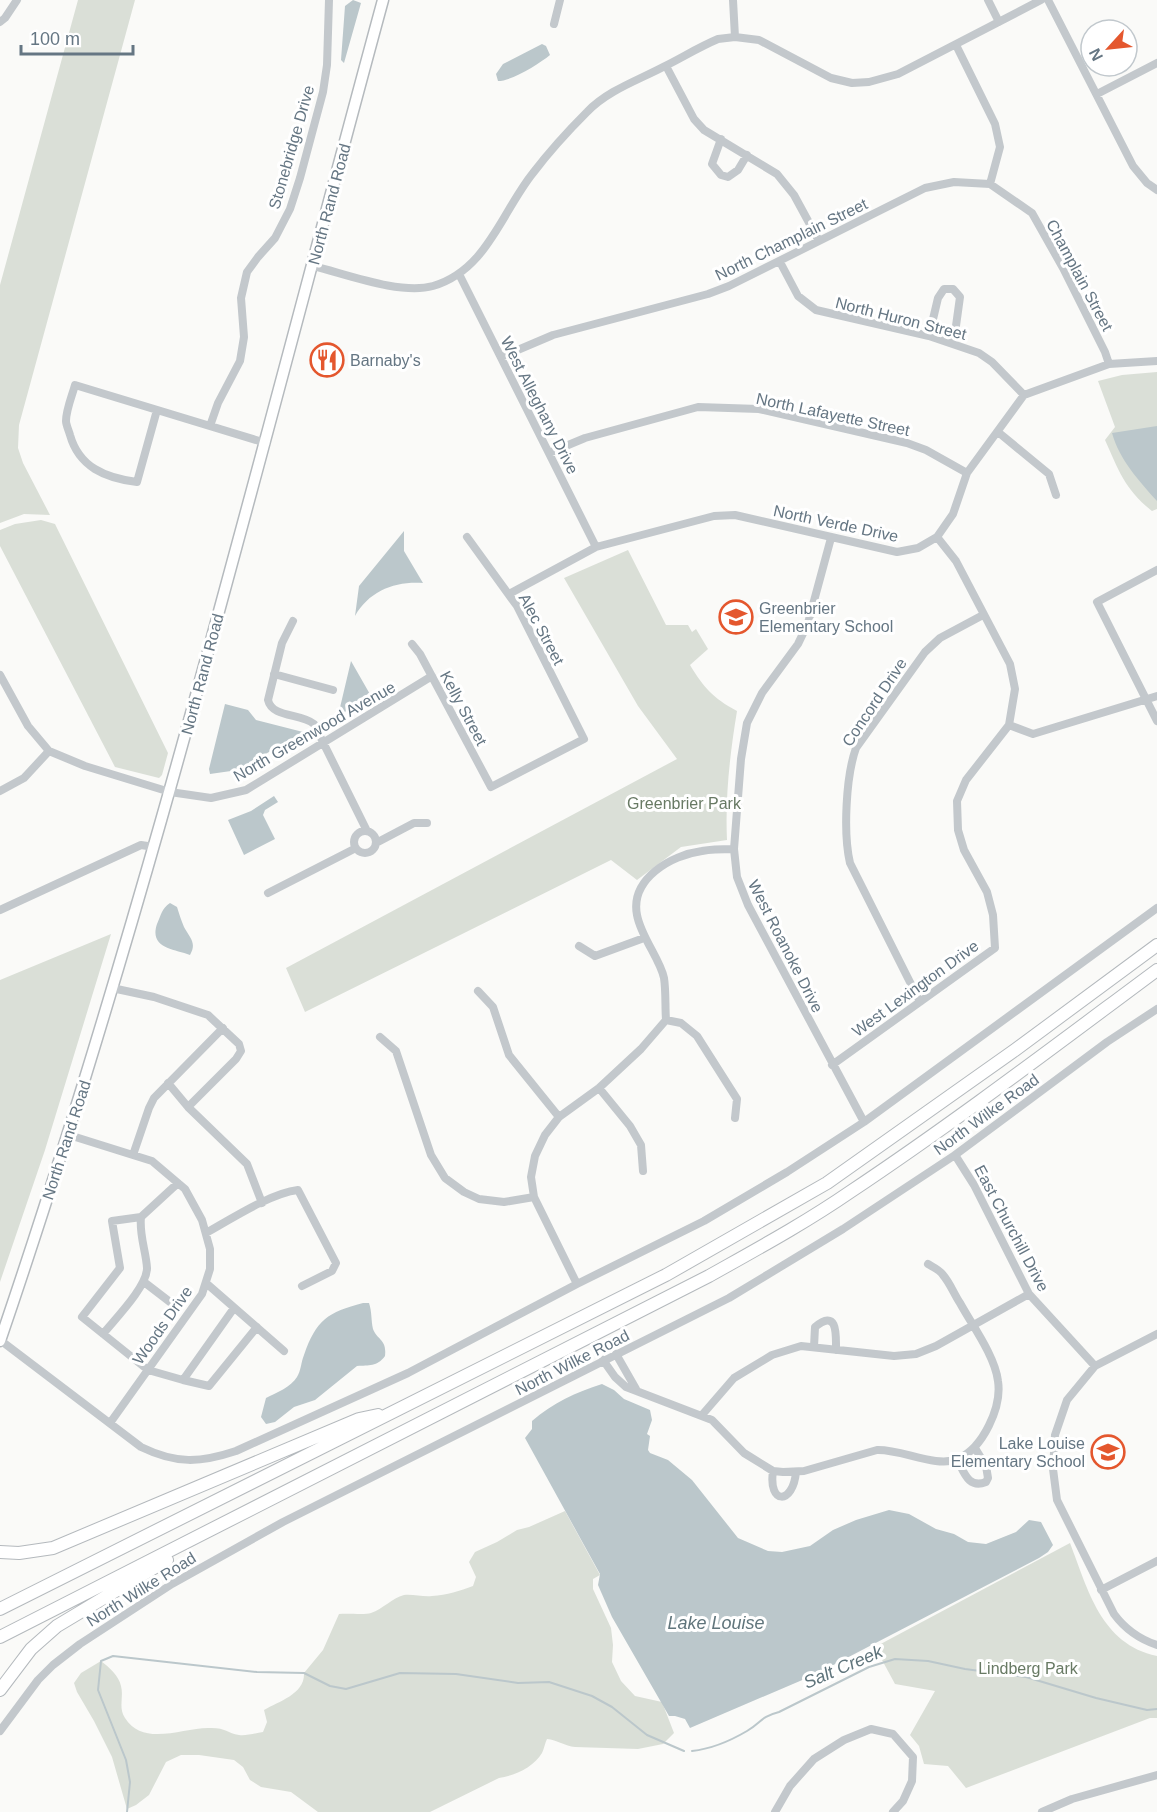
<svg xmlns="http://www.w3.org/2000/svg" width="1157" height="1812" viewBox="0 0 1157 1812" font-family="Arial,sans-serif">
	<style>
		.green { fill: #dadfd7 }
		.water { fill: #bbc7cb }
		.lines { fill: none; stroke-linecap: round; stroke-linejoin: round }
		.stream { stroke: #bbc7cb; stroke-width: 2 }
		.major-casing { stroke: #b5babe; stroke-width: 13 }
		.highway-casing { stroke: #b4b9bd; stroke-width: 14 }
		.minor { stroke: #c3c8cc; stroke-width: 8 }
		.major { stroke: #fff; stroke-width: 10 }
		.highway { stroke: #fff; stroke-width: 12 }
		.labels { text-anchor: middle; stroke-width: 6; stroke-linejoin: round; paint-order: stroke }
		.street-label { font-size: 16px; fill: #657683; stroke: #fff }
		.poi-label { font-size: 16px; fill: #657683; stroke: #fff; text-anchor: start }
		.park-label { font-size: 16px; fill: #687a64; stroke: #fff }
		.water-label { font-size: 18px; font-style: italic; fill: #60757c; stroke: #fff }
	</style>
	<rect width="100%" height="100%" fill="#fafaf8"/>
	<!-- green -->
	<path class="green" d="M78 0H135L19 425 18 448 23 463 50 515 24 514 0 523V285Z
		M1157 372V509L1152 511C1125 490 1118 469 1105 440L1115 427 1098 381 1122 375Z
		M41 520 55 524 168 753 162 775 159 778 115 767 0 546V530L15 524Z
		M628 550 666 625H688L692 632 696 629 708 649 690 665C704 688 713 698 737 711 730 754 725 796 727 840L681 847 637 880 611 860 305 1012 286 968 677 759 638 706 564 578Z
		M111 934 45 1150 0 1282V980Z
		M565 1511 600 1575 593 1579V1589L611 1628 613 1645 612 1662 621 1681 635 1696 662 1702 674 1733 663 1744 638 1749 575 1747C565 1746 557 1740 547 1739 545 1743 544 1749 542 1753 534 1767 514 1776 499 1778L430 1812H318L291 1792 261 1787 250 1780 243 1767 234 1760 199 1755H181L166 1762 149 1795 136 1805 127 1809 112 1757 94 1721 77 1692 74 1683 81 1673 101 1661C109 1667 119 1676 121 1686 124 1698 118 1707 125 1718 143 1747 182 1728 208 1728 225 1727 227 1733 239 1735 246 1736 256 1733 263 1732L267 1722 264 1710C279 1701 305 1694 304 1673L323 1650 339 1614C348 1613 365 1615 371 1613 383 1609 392 1598 404 1595 413 1594 423 1597 432 1596 447 1595 460 1591 473 1586L476 1577 469 1562 475 1552 497 1542 517 1530 529 1527Z
		M1070 1543C1088 1590 1101 1644 1157 1656V1718H1150L966 1788 948 1766 924 1764 919 1746 910 1735 935 1691 895 1684 875 1647Z"/>
	<!-- water -->
	<path class="water" d="M353 0 361 3 344 63 341 60 345 6Z
		M542 44 546 46 550 55C539 64 512 81 498 81L496 74 503 64Z
		M1157 426V501C1139 481 1119 459 1112 433Z
		M404 531V551L423 583C395 581 369 591 355 616L359 586Z
		M351 661 371 696 338 716Z
		M225 704 248 710 256 720 303 732 238 770 210 774 209 769Z
		M274 796 278 802 265 810 263 815 275 839 244 855 228 820 251 811Z
		M170 903 177 907C179 913 181 920 184 927 190 938 197 943 190 955 173 949 149 948 157 924 161 915 162 908 170 903Z
		M363 1303H369C372 1312 371 1320 373 1329 377 1340 387 1339 385 1356 377 1367 369 1365 357 1366L315 1400 294 1407 275 1422 266 1424 261 1417 266 1398C276 1393 291 1387 297 1377 301 1371 301 1362 304 1355 316 1320 328 1312 363 1303Z
		M602 1384 614 1390 624 1399 650 1410 652 1420 647 1434 650 1436 648 1450 650 1453 668 1460 692 1480 738 1538 768 1551 782 1552 810 1546 833 1530 856 1520 889 1510 909 1514 936 1529 954 1534 968 1542 986 1544 1016 1532 1029 1520 1041 1522 1053 1545 1048 1552 1039 1558 814 1675 690 1728 685 1719 675 1716H669L612 1617 598 1585 600 1574 525 1438 532 1429V1421C553 1403 576 1392 602 1384Z"/>
	<g class="lines">
		<!-- stream -->
		<path class="stream" d="M692 1751C711 1749 730 1741 747 1731 762 1722 760 1717 779 1712L869 1667 895 1659 928 1661 965 1669 1026 1677 1096 1698 1147 1710 1157 1709
			M127 1812 130 1782 126 1760 98 1690 101 1661 113 1656 257 1672 304 1673 330 1686 346 1689 400 1673 456 1674 518 1683 549 1682 592 1696 612 1707 647 1735 684 1751"/>
		<!-- major casing -->
		<g class="major-casing">
			<path id="major" d="M0 1341C150 901 261 449 383 0"/>
		</g>
		<!-- highway casing -->
		<g class="highway-casing">
			<path id="highway" d="M0 1552 19 1553 53 1548 359 1419 378 1415
				M0 1609 666 1275 827 1183 1015 1050 1157 945
				M0 1637 709 1276C757 1249 805 1223 850 1192 955 1122 1056 1045 1157 970
				M0 1690 31 1649 57 1626 167 1560"/>
		</g>
		<!-- minor -->
		<path class="minor" d="M733 0 735 37
			M988 0 999 22
			M1048 0 1133 166 1147 183 1157 190
			M0 22 5 18 17 0
			M554 24 560 0
			M956 45 995 124 1000 147 990 184
			M666 66 694 119 704 130 777 174 794 195 819 241
			M1097 94 1157 63
			M721 139 712 164 721 175 728 177 738 170 747 155
			M780 262 798 296 816 310 929 336 979 353 992 362 1024 395
			M313 266C346 274 400 295 433 286 487 270 501 213 533 173 549 152 568 131 587 112 608 90 639 80 665 66 683 57 699 47 718 39L735 37 759 40 831 78 852 83 869 82 898 74 1041 0
			M459 274 596 547
			M929 336 938 298 944 289H953L960 297 955 333 951 341
			M501 357 553 335 708 294 729 286 925 188 954 182 990 184 1032 213 1063 268 1105 352 1109 364
			M157 410 137 482C105 478 79 467 70 435 69 431 66 425 66 421 66 410 72 396 75 385L266 443
			M210 426 218 403 240 361 244 337 241 298 247 272 258 257 275 238 290 209 300 178 323 92 327 65 329 0
			M998 432 1049 474 1056 495
			M549 453 585 438 698 407 759 409 907 443 926 450 967 473
			M831 538 808 623 798 644 762 693 747 723 741 759 734 849 737 877 748 905 864 1122
			M1157 570 1097 602 1157 721
			M509 594 596 547 714 516 735 515 897 552 918 548 937 537 953 514 967 473 1024 395 1109 364 1157 361
			M293 621 282 643 268 700C272 718 301 713 314 724L367 831
			M412 644 420 654 491 787 584 739 517 606 467 537
			M274 674 333 690
			M0 675 28 726 49 751 85 766 170 792 211 798 246 790 432 676
			M1009 725 1033 734 1157 696
			M0 791 24 778 49 751
			M354 842a11 11 0 1 1 22 0a11 11 0 1 1-22 0Z
			M376 843 414 823H427
			M268 893 356 848
			M0 910 141 845 154 847
			M579 946 595 956 644 938
			M112 988 154 997 208 1015 239 1044 241 1051 236 1059 188 1107
			M478 991 493 1007 509 1055 559 1117
			M920 1002 850 863C843 833 846 776 856 748L925 652 940 638 983 615
			M666 1020 681 1023 697 1036 737 1099 735 1118
			M380 1037 396 1051 431 1155 445 1178 464 1192 479 1199 504 1202 534 1197
			M832 1065 995 948 993 915 987 892 964 850 958 830 957 801 966 780 1009 725 1015 689 1010 664 956 561 937 537
			M168 1083 188 1107 247 1164 262 1203
			M599 1088 630 1126 641 1145 643 1171
			M69 1135 152 1161 185 1189 202 1220 210 1249V1269L202 1294 110 1423
			M133 1155 149 1108 154 1098 223 1028
			M955 1155 974 1185 1029 1294 1095 1366
			M178 1183 141 1217 112 1221 120 1268 82 1317 148 1370 183 1380
			M206 1233C231 1219 271 1193 298 1190L336 1263 332 1271 302 1286
			M144 1282 170 1302
			M206 1283 284 1351
			M577 1284 534 1197 531 1177 535 1156 545 1135 559 1117 599 1088 641 1049 666 1020C665 1006 666 991 664 978 660 959 641 937 637 915 630 879 671 855 702 851 712 849 723 849 734 849
			M234 1308 183 1380 209 1386 257 1327
			M103 1334C115 1319 147 1287 147 1268 146 1251 139 1235 141 1217
			M1157 1334 1095 1366 1067 1400 1055 1435 1053 1469 1057 1500 1114 1614C1125 1629 1139 1639 1157 1645
			M0 1340 141 1447C176 1464 200 1463 236 1451L408 1373 577 1284 704 1221 787 1172 864 1122 1157 908
			M814 1347 815 1327C838 1308 836 1335 836 1350
			M616 1354 636 1389
			M603 1360 615 1377 626 1387 712 1420 744 1453 773 1471 783 1472 804 1471 877 1450C902 1449 935 1468 958 1459 983 1448 1002 1407 998 1381 995 1356 972 1325 960 1303 954 1294 950 1283 943 1275 940 1270 933 1267 928 1264
			M702 1415 734 1378 772 1355 801 1346 894 1356 916 1354 936 1346 1029 1294
			M957 1459C964 1472 968 1489 986 1482L988 1478 986 1466 975 1448
			M773 1471C768 1505 793 1505 796 1472
			M1101 1590 1157 1561
			M0 1731 38 1680 53 1665 80 1644 172 1584 283 1522 729 1298 843 1229 955 1155 1107 1042 1157 1009
			M775 1812 790 1786 814 1759 844 1740 871 1729 893 1734 913 1757 912 1781 903 1801 893 1812
			M1042 1812 1072 1799 1157 1775"/>
		<!-- major -->
		<use href="#major" class="major"/>
		<!-- highway -->
		<use href="#highway" class="highway"/>
	</g>
	<!-- icons -->
	<defs>
		<g id="restaurant-ring" transform="scale(1.725)"><circle r="9.5" fill="#fff" stroke="#e4572e" stroke-width="1.5"/><path d="M-5-6h1v4h1v-4h1v4h1v-4h1v5L-1.5 .5V6h-2V.5L-5-1ZM5-6V6H3V1.5H1.5Q1.5-4 5-6Z" fill="#e4572e"/></g>
		<g id="school-ring" transform="scale(1.725)"><circle r="9.5" fill="#fff" stroke="#e4572e" stroke-width="1.5"/><path d="M0-5L7-2L0 1L-7-2ZM-4 1L0 2.5L4 1V4Q0 6-4 4Z" fill="#e4572e"/></g>
	</defs>
	<g fill-rule="evenodd">
		<use href="#restaurant-ring" x="327" y="360"/>
		<use href="#school-ring" x="736" y="617"/>
		<use href="#school-ring" x="1108" y="1452"/>
	</g>
	<g class="labels">
		<!-- street labels -->
		<g class="street-label">
			<text transform="translate(291 147) rotate(-74)" y="6">Stonebridge Drive</text>
			<text transform="translate(329 204) rotate(-75)" y="6">North Rand Road</text>
			<text transform="translate(791 239) rotate(-26)" y="6">North Champlain Street</text>
			<text transform="translate(1080 275) rotate(62)" y="6">Champlain Street</text>
			<text transform="translate(901 318) rotate(14)" y="6">North Huron Street</text>
			<text transform="translate(540 405) rotate(63)" y="6">West Alleghany Drive</text>
			<text transform="translate(833 414) rotate(12)" y="6">North Lafayette Street</text>
			<text transform="translate(836 523) rotate(12)" y="6">North Verde Drive</text>
			<text transform="translate(542 629) rotate(62)" y="6">Alec Street</text>
			<text transform="translate(202 674) rotate(-75)" y="6">North Rand Road</text>
			<text transform="translate(874 702) rotate(-56)" y="6">Concord Drive</text>
			<text transform="translate(464 708) rotate(62)" y="6">Kelly Street</text>
			<text transform="translate(314 731) rotate(-30)" y="6">North Greenwood Avenue</text>
			<text transform="translate(786 946) rotate(63)" y="6">West Roanoke Drive</text>
			<text transform="translate(915 988) rotate(-36)" y="6">West Lexington Drive</text>
			<text transform="translate(986 1114) rotate(-36)" y="6">North Wilke Road</text>
			<text transform="translate(66 1140) rotate(-72)" y="6">North Rand Road</text>
			<text transform="translate(1012 1228) rotate(62)" y="6">East Churchill Drive</text>
			<text transform="translate(162 1325) rotate(-55)" y="6">Woods Drive</text>
			<text transform="translate(572 1362) rotate(-27)" y="6">North Wilke Road</text>
			<text transform="translate(141 1589) rotate(-32)" y="6">North Wilke Road</text>
		</g>
		<!-- poi labels -->
		<g class="poi-label">
			<text x="350" y="366">Barnaby's</text>
			<text x="759" y="614">Greenbrier<tspan x="759" dy="18">Elementary School</tspan></text>
			<text x="1085" y="1449" text-anchor="end">Lake Louise<tspan x="1085" dy="18">Elementary School</tspan></text>
		</g>
		<!-- park labels -->
		<g class="park-label">
			<text x="684" y="809">Greenbrier Park</text>
			<text x="1028" y="1674">Lindberg Park</text>
		</g>
		<!-- water labels -->
		<g class="water-label">
			<text x="716" y="1629">Lake Louise</text>
			<text transform="translate(843 1667) rotate(-23)" y="6">Salt Creek</text>
		</g>
	</g>
	<!-- north arrow -->
	<g transform="translate(1109 48) rotate(243)"><circle r="28" fill="#ffffff" stroke="#c1c8cd" stroke-width="1.5"/>
	<path d="M0-4.5L10 22L0 15L-10 22Z" fill="#e4572e"/>
	<text y="-9" font-size="16" font-weight="bold" text-anchor="middle" fill="#657683">N</text>
	</g>
	<!-- scale -->
	<path d="M21 45v9h112v-9" fill="none" stroke="#657683" stroke-width="3"/>
	<text x="30" y="45" font-size="18" fill="#657683" stroke="#ffffff" stroke-width="4.5" paint-order="stroke">100 m</text>
</svg>
